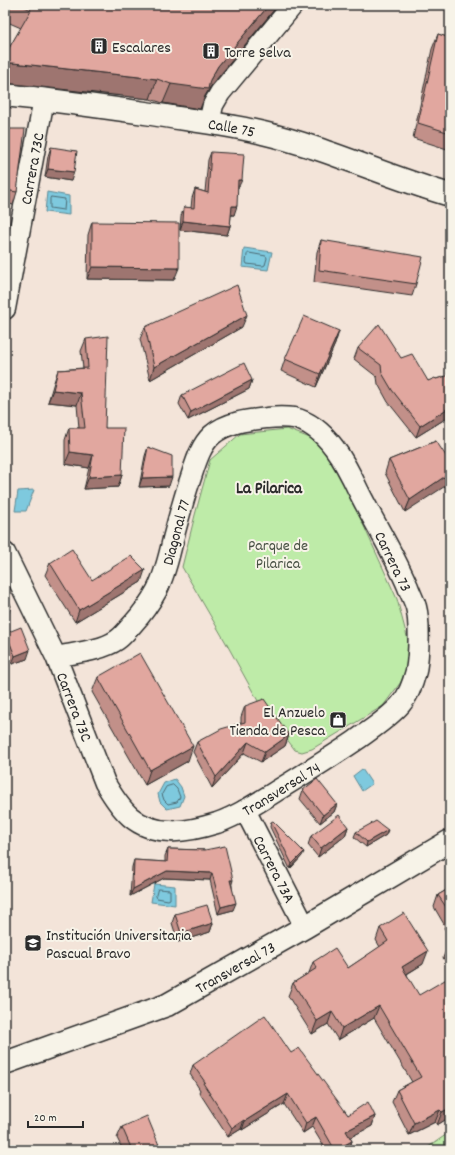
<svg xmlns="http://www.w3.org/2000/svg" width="455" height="1155" viewBox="0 0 455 1155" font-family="Dekko,sans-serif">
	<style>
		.green { fill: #beeba8; stroke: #748b6a }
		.water { fill: #7ec9de; stroke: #5d8a96 }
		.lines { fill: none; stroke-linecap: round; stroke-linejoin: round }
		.shore { stroke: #4c6a73; stroke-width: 1 }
		.stream { stroke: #5d8a96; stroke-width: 5.5 }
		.minor-casing { stroke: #2b2b2b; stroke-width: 23 }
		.tertiary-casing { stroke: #2b2b2b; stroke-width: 25 }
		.secondary-casing { stroke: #2b2b2b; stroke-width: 25 }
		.minor { stroke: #f7f3e8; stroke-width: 20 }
		.tertiary { stroke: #f7f3e8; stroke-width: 22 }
		.secondary { stroke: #f7f3e8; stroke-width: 22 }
		.wall { fill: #c29089; stroke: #2b2b2b }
		.shaded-wall { fill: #9e756f; stroke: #2b2b2b }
		.building { fill: #e1a79f; stroke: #2b2b2b }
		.labels { text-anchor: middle; stroke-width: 4; stroke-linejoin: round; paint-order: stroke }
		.poi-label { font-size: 16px; fill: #2b2b2b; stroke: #f7f3e8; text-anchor: start }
		.street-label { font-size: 16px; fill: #2b2b2b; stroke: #f7f3e8 }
		.park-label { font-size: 16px; fill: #485144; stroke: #f7f3e8 }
		.neighbourhood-label { font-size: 17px; font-weight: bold; fill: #2b2b2b; stroke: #f7f3e8 }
	</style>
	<rect width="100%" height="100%" fill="#f3e4d9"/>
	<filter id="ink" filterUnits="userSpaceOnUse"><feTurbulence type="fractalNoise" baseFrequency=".025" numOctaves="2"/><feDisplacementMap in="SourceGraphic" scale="8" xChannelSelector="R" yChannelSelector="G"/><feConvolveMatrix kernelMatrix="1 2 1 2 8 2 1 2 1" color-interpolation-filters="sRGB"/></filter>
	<g filter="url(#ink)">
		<!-- green -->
		<path class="green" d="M287 429 315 440 334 460 397 599 410 648 407 667 401 682 383 706 312 749 302 752 295 750 258 701 225 641 182 567 195 515 210 460 240 434Z
			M450 1132V1150H424Z"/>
		<!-- water -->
		<path class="water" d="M47 192 69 196V215L45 212Z
			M244 248 272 252 268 270 242 267Z
			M34 490 26 511H15L18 491Z
			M362 769 372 784 362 791 353 776Z
			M175 779 181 787 184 796 180 806 167 809 160 802 158 794 164 783Z
			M154 884 175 886V905L151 902Z"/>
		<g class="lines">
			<!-- shore -->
			<path class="shore" d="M51 197 65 199 64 210H63L50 208V199Z
				M249 253 266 256 267 258 265 265 263 266 247 264 246 262 247 255Z
				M173 785 177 789 180 797 177 802 168 804 164 800 162 794 166 787Z
				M158 889 170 890V899L168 900 157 898 156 896Z"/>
			<!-- stream -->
			<path class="stream" d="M5 1147 11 1150"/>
			<!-- minor casing -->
			<g class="minor-casing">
				<g id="minor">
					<path d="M209 123 213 105 220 93 293 5"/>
					<path id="s1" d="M5 309 44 99"/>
					<path id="s2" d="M5 553 56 657 105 783C121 810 135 830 170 831 184 832 204 827 217 823 239 815 259 802 278 790 304 774 330 758 355 741 370 730 388 719 401 704 409 695 413 683 416 671 419 654 420 622 416 607 414 600 410 593 408 587 394 554 375 524 359 492 346 464 327 426 294 418 286 417 276 417 267 418 248 420 227 422 212 435 199 447 195 466 189 483 183 501 178 520 173 539 169 557 165 574 157 590 150 603 142 614 132 625 127 630 123 636 117 640 101 651 74 653 56 657"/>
					<path id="s3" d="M245 810 305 927"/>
				</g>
			</g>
			<!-- tertiary casing -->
			<g class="tertiary-casing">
				<g id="tertiary">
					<path id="s4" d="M5 95C54 100 103 107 152 114 189 120 227 124 263 133 327 148 387 177 450 195"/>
				</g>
			</g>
			<!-- secondary casing -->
			<g class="secondary-casing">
				<g id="secondary">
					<path id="s5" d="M5 1063 167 1005 305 927 450 841"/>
				</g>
			</g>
			<!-- minor -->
			<use href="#minor" class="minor"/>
			<!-- tertiary -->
			<use href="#tertiary" class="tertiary"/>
			<!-- secondary -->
			<use href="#secondary" class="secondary"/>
		</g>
		<!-- wall -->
		<path class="wall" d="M5 5H278L211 86 205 96 200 109 163 103 150 99 5 83V55L21 28 5 21Z
			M438 34 450 38V150L413 138 432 49Z
			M5 129 17 192 13 205 5 203Z
			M51 147 71 181 45 177 48 156Z
			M211 152 238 188H237L234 215H231L230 226 227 235 180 230 181 216 184 207 191 208 192 198 195 189 205 192 208 160Z
			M92 222 174 280 87 279 88 235Z
			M321 240 416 284 412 296 314 282 317 252Z
			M145 327H242L150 380 140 339Z
			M339 331 335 344 316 387 281 371 285 359Z
			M86 339 105 428 122 475 118 487 84 489 89 468 65 464V440L69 428H79L77 405 48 402 54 382 58 370 83 368 81 351Z
			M358 348 401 358 428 381 436 379 450 375V416L416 437 388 402 378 384 377 377 354 359Z
			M252 380 249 389 188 420 179 404 182 395Z
			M436 441 405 512 385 473 389 460Z
			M148 447 169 486 139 487 145 456Z
			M50 563 92 580 141 582 75 622 45 575Z
			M6 633 27 659 12 664 5 648V635Z
			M98 677 188 761 145 785 92 692Z
			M245 706 289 735 285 746 261 762 244 753 212 788 193 752 197 742 241 723V717Z
			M303 790 337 804 334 812 320 823 300 799Z
			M271 822 302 856 290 869 270 827Z
			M348 827 345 836 318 857 308 845 311 836Z
			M356 832 386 835 366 847 354 837Z
			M168 849 205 850 232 885 233 910 218 914 210 880 164 878 130 896 132 867 134 860 165 862V856Z
			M450 888V937L444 928 445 926 434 907 438 895Z
			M175 914 213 923 210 932 178 942 172 923Z
			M380 928 423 964 407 974 450 1117 437 1125 435 1122 409 1135 392 1102 397 1090 412 1082 374 1018 338 1040 328 1024 312 1034 288 996 293 983 309 973 313 962 348 968 380 947 376 940Z
			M450 944V966L443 958 448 945Z
			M291 1053 348 1115 375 1116 372 1126 350 1137 352 1141 349 1150H326L312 1127 303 1133 284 1104 242 1130 241 1129 228 1137 199 1092 200 1090 190 1074 193 1065Z
			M122 1127 161 1150H123L117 1138Z"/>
		<!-- shaded-wall -->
		<path class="shaded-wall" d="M269 5H278L211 86 205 96 200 109 163 103 171 84 210 80 218 66Z
			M5 63H13L157 79 150 99 5 83Z
			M48 169 74 172 71 181 45 177Z
			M238 180H242L238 188H234Z
			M232 206H237L234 215H229Z
			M183 221 230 226 227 235 180 230Z
			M92 267 179 268 174 280 87 279Z
			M247 315 242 327 150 380 154 367Z
			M339 331 335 344 316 387 320 374Z
			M252 380 249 389 188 420 191 412Z
			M53 390 81 393 77 405 48 402Z
			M450 407V416L416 437 420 426Z
			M70 452 93 455 89 468 65 464Z
			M450 473V483L405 512 410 500Z
			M122 475 118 487 84 489 89 477Z
			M172 477 169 486 139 487 142 478Z
			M145 570 141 582 75 622 79 610Z
			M11 606 7 618H5V608Z
			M30 650 27 659 12 664 15 656Z
			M289 735 285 746 261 762 265 752Z
			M248 742 244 753 212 788 216 777Z
			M193 746 188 761 145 785 150 770Z
			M337 804 334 812 320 823 323 815Z
			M348 827 345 836 318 857 321 848Z
			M388 830 386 835 366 847 367 842Z
			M304 852 302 856 290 869 292 864Z
			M167 871 212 873 210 880 164 878 130 896 133 889Z
			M230 880H233L231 887Z
			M236 903 233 910 218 914 221 907Z
			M213 923 210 932 178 942 181 933Z
			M428 951 423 964 398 979 402 967Z
			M379 1006 374 1018 338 1040 342 1028Z
			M332 1012 328 1024 312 1034 317 1021Z
			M288 1094 284 1104 242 1130 245 1121Z
			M450 1108V1117L437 1125 442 1112Z
			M440 1110 435 1122 409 1135 414 1123Z
			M375 1116 372 1126 343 1141 346 1131Z
			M316 1117 312 1127 303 1133 306 1123Z
			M244 1120 241 1129 228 1137 232 1128Z
			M352 1141 349 1150H336Z"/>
		<!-- building -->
		<path class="building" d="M21 5H269L218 66 210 80 208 89 171 84 157 79 13 63H5V55L31 10Z
			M438 34 450 38V133L418 123Z
			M5 129H25L17 192 5 190Z
			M51 147 77 151 74 172 48 169Z
			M211 152 244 154 242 180H238L237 206H232L230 226 183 221 184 207 194 208 195 189 208 193Z
			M92 222 179 223V268L92 267Z
			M321 240 423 257 416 284 319 270Z
			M237 285 247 315 154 367 145 327Z
			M304 316 339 331 320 374 285 359Z
			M379 324 401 358 412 354 428 381 435 378 436 379 450 375V407L420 426 392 390 382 373 381 365 358 348Z
			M108 336 105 428H124L122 475 89 477 93 455 70 452 69 428H85L81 393 53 390 58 370 88 368 86 339Z
			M244 363 252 380 191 412 182 395Z
			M436 441 450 462V473L410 500 389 460Z
			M148 447 172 456V477L142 478Z
			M72 549 92 580 131 556 145 570 79 610 50 563Z
			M5 590 11 606 5 608Z
			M21 627 30 650 15 656 6 633Z
			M140 653 193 746 150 770 98 677Z
			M264 699 289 735 265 752 248 742 216 777 197 742 221 729 245 722V706Z
			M317 779 337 804 323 815 303 790Z
			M339 815 348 827 321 848 311 836Z
			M273 821 304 852 292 864 271 822Z
			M376 821 388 830 367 842 356 832Z
			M225 846 233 880H230L236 903 221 907 212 873 167 871 133 889 134 860 167 862 168 849 205 850Z
			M450 888V913L438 895Z
			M207 905 213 923 181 933 175 914Z
			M404 913 428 951 402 967 419 995 450 977V1108L442 1112 440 1110 414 1123 397 1090 421 1077 379 1006 342 1028 332 1012 317 1021 293 983 317 968 313 962 335 948 348 968 388 941 380 928Z
			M265 1015 291 1053 299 1048 348 1115 368 1102 375 1116 346 1131 352 1141 335 1150 316 1117 306 1123 288 1094 245 1121 244 1120 232 1128 203 1083 205 1082 193 1065Z
			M147 1116 161 1150H132L122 1127Z"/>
	</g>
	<!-- icons -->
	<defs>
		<g id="building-square" transform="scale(0.9)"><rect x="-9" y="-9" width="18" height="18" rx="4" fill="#2b2b2b" stroke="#f7f3e8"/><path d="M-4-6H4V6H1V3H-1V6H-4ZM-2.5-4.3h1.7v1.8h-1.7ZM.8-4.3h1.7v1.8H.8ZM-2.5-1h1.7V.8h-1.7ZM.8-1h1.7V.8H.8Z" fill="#fff"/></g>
		<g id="shop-square" transform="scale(0.9)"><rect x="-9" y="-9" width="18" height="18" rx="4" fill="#2b2b2b" stroke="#f7f3e8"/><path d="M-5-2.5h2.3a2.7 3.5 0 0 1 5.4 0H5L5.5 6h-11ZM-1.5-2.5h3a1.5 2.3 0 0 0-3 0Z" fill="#fff"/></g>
		<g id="university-square" transform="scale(0.9)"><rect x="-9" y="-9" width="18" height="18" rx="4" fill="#2b2b2b" stroke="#f7f3e8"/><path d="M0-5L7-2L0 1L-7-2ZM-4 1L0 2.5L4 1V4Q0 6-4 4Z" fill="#fff"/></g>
	</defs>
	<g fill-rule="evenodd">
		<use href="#building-square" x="99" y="46"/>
		<use href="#building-square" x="211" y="51"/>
		<use href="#shop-square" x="338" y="720"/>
		<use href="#university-square" x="33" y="943"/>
	</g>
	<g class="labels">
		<!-- poi labels -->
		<g class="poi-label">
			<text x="112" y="52">Escalares</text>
			<text x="224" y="57">Torre Selva</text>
			<text x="325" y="717" text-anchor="end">El Anzuelo<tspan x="325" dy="18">Tienda de Pesca</tspan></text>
			<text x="46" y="940">Institución Universitaria<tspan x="46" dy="18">Pascual Bravo</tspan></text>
		</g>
		<!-- street labels -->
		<g class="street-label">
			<text dy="6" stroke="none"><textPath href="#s4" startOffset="229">Calle 75</textPath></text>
			<text dy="6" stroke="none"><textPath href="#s1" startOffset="143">Carrera 73C</textPath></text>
			<text transform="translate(175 532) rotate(-75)" y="6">Diagonal 77</text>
			<text transform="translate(394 561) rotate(64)" y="6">Carrera 73</text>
			<text dy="6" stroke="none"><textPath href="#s2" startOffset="169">Carrera 73C</textPath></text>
			<text dy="6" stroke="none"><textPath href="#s2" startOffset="457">Transversal 74</textPath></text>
			<text dy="6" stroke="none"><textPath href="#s3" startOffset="66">Carrera 73A</textPath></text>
			<text dy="6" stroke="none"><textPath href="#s5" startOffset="250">Transversal 73</textPath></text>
		</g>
		<!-- park labels -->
		<g class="park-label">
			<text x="278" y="550">Parque de<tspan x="278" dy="18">Pilarica</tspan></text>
		</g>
		<!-- neighbourhood labels -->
		<g class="neighbourhood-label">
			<text x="269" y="493">La Pilarica</text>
		</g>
	</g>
	<!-- margin -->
	<rect width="455" height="1155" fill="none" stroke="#f7f3e8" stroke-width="20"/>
	<rect x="10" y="10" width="435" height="1135" fill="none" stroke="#2b2b2b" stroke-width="1.5" filter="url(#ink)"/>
	<!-- scale -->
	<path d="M28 1121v6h55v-6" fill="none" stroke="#2b2b2b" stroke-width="2"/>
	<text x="34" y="1121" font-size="12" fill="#2b2b2b" stroke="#f7f3e8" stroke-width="3" paint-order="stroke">20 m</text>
</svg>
